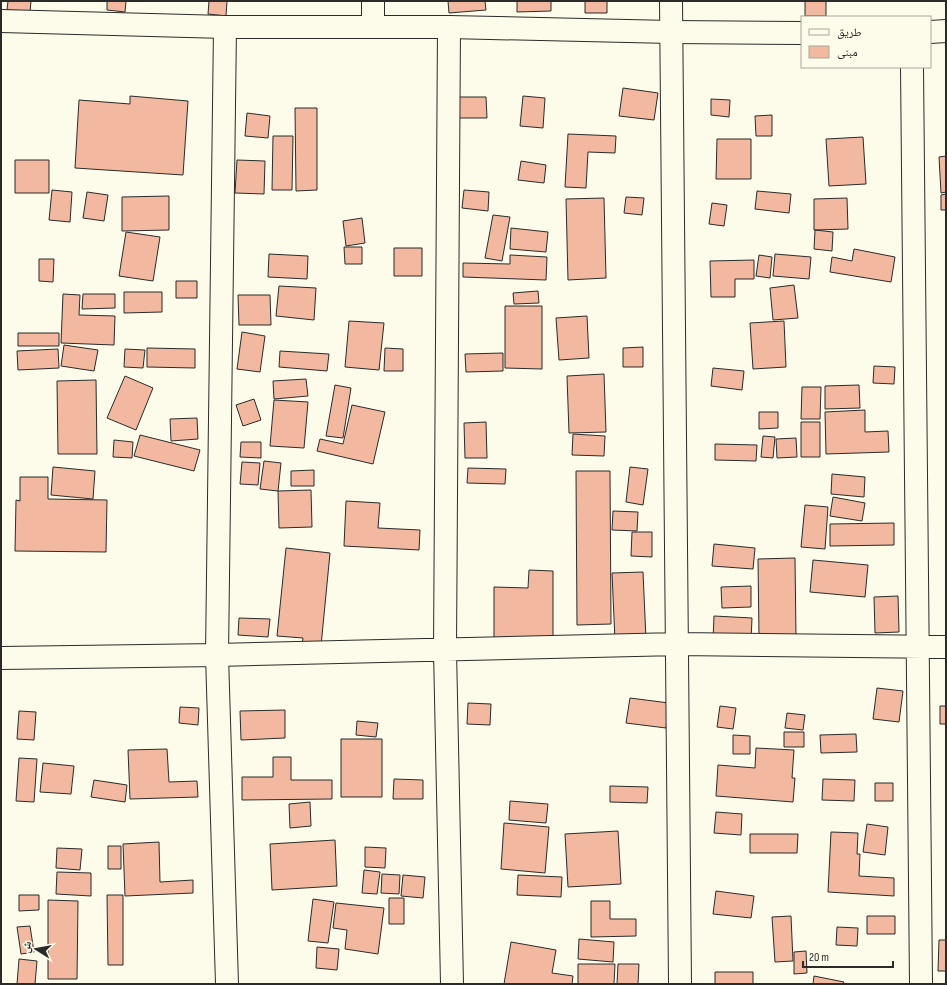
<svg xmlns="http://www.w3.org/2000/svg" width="947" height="985" viewBox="0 0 947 985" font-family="'Sofia Sans Condensed','Noto Naskh Arabic',sans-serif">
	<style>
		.building { fill: #f2b8a0; stroke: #2b2b2b }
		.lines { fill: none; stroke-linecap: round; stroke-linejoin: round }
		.street-casing { stroke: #2b2b2b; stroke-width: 24 }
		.secondary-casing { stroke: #2b2b2b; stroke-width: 24 }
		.street { stroke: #fdfbea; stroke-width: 22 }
		.secondary { stroke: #fdfbea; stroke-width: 22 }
	</style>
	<rect width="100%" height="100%" fill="#fdfbea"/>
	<!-- building -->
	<path class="building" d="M8 1H31L30 12 7 10Z
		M107 1H126L125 12 107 10Z
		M209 1H227L226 16 208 14Z
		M448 1H485L486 10 449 13Z
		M517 1H551V11L517 12Z
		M585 1H607V13H585Z
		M805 1H826V16H805Z
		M623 88 658 93 654 120 619 116Z
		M130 96 188 101 183 175 75 168 79 100 130 104Z
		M523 96 545 98 543 128 520 126Z
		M457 97H486L487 118H457Z
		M711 99 730 100 729 117 711 115Z
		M295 108H317V190L296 191Z
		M247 113 270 116 268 138 245 136Z
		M772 115V136H756L755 116Z
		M568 134 616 136 615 153 588 152 586 188 565 187Z
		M273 136H293L292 190H272Z
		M863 137 866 184 829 186 826 139Z
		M717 139H751V179H716Z
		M946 156V192L941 193 939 157Z
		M15 160H49V193H15Z
		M237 160 265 161 264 194 235 193Z
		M521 161 546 165 544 183 518 180Z
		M52 190 72 192 70 222 49 220Z
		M464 190 489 192 488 211 462 208Z
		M757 191 791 194 789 213 755 209Z
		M87 192 108 195 104 221 83 218Z
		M946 194V210H941V195Z
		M169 196V230L122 231V197Z
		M626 197 644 198 642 215 624 213Z
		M604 198 606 278 568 280 566 199Z
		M847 198 848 229 814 230V199Z
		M712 203 727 205 724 226 709 224Z
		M493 215 510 217 502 261 485 258Z
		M362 218 365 243 346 246 343 221Z
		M511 228 548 232 546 252 510 249Z
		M815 230 833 232 832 251 814 249Z
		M126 232 160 237 153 281 119 276Z
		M344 247H362V264H345Z
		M394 248H422V276H394Z
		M854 249 895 257 891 282 830 272 832 257 852 261Z
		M269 254 308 256 307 279 268 277Z
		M775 254 811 257 809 279 773 276Z
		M510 255 547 257 546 280 463 277V263L510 264Z
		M759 255 772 257 770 278 756 276Z
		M39 259H54L53 282 39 281Z
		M754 260V279H735V297H711L710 261Z
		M176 281H197V298H176Z
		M794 285 798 318 773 320 770 288Z
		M279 286 316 288 314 320 276 316Z
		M538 291 539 303 514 304 513 293Z
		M124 292H162V312L124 313Z
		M63 294 80 295 79 315 115 316 114 345 61 343Z
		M83 294H115V308L82 309Z
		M238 295H270L271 325H239Z
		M505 306H542V369L505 368Z
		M587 316 589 358 559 360 556 318Z
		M349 321 384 323 379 370 345 367Z
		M784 321 786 367 753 369 750 323Z
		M242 332 265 336 260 372 237 369Z
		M18 333H59V346H18Z
		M64 345 98 350 94 371 61 366Z
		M643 347V367H623V348Z
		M147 348 195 349V368L147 367Z
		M385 348 403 349V371H384Z
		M58 349 59 368 18 370 17 351Z
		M125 349 145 350 143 368 124 367Z
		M280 351 329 354 327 371 279 367Z
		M503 353V371L466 372 465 354Z
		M874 366 895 367 894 384 873 383Z
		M713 368 744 371 742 390 711 386Z
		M604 374 606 432 569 433 567 376Z
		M125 376 153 388 136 430 107 418Z
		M306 379 308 396 274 399 273 381Z
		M96 380 97 454H58L57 381Z
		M335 385 351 388 343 438 326 436Z
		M859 385 860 408 825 409V386Z
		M802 387H821L820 419H801Z
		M254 399 261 420 243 426 236 405Z
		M274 400 308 402 304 448 270 446Z
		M352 405 385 412 373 464 317 451 320 439 343 444Z
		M865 410V432L888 431 889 452 826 454 825 412Z
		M759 412H778V428L759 429Z
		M197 418 198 439 171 441 170 419Z
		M486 422 487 458H465L464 423Z
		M801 422H820V457H801Z
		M573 434 605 436 604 456 572 455Z
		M140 435 200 450 194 471 134 456Z
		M763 436 775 437 773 458 761 457Z
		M796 438 797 457 777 458 776 439Z
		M114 440 133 442 132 458 113 457Z
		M241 442H261V458L240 457Z
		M715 444 757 445 756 461 715 460Z
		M264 461 281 463 278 491 260 489Z
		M242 462 260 463 258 485 240 484Z
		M53 467 95 471 93 499 51 495Z
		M630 467 648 469 643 505 626 502Z
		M468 468 506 469 505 484 467 483Z
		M314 470V486H291V471Z
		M576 471H610L611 624 577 625Z
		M832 474 865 477 864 497 831 494Z
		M20 477H48V499L107 500 106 552 15 551 16 500 20 501Z
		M311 490 312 527 279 528 278 491Z
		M833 497 865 503 862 521 830 516Z
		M346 501 380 503 378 528 420 530 419 550 344 546Z
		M805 505 828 507 825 549 801 547Z
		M613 511 638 512 637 531 612 530Z
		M894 523V545L830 546V524Z
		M632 532H652V557L631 556Z
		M714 544 755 548 753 569 712 566Z
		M286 548 330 553 321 646 302 645 303 638 277 636Z
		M795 558 796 637H759L758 559Z
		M813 560 868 565 865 597 810 592Z
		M529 570 553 571V638H494V587L528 588Z
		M643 572 646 640 615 641 612 573Z
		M751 586V607L722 608 721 587Z
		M898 596 899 632 875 633 874 597Z
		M714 616 752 618 751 641 713 640Z
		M239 618 270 619 268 637 238 635Z
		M877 688 903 691 899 722 873 719Z
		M630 698 669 703 666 728 626 723Z
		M468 703 491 704 490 725 467 724Z
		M720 706 736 708 733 729 717 727Z
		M940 706H946V724H940Z
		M180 707 199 708 198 725 179 723Z
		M285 710V738L241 740 240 711Z
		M19 711 36 712 34 740 17 739Z
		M787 713 805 715 803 730 785 728Z
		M357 721 378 723 376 737 356 735Z
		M784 732H804V747H784Z
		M856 734 857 752 821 753 820 735Z
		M733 735 750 736V754H733Z
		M341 739H382V797H341Z
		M756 748 794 750 792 778H795L793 802 716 796 718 765 755 768Z
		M167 749 169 782 197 781 198 797 130 799 128 750Z
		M273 757H291V780H332V799L242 800V777H273Z
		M19 758 37 759 34 802 16 801Z
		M43 763 74 766 71 794 40 792Z
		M394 779 423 780V799H393Z
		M823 779 855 780 854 801 822 800Z
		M94 780 127 785 125 802 91 797Z
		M875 783H893V801H875Z
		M610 786 648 787 647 803 610 802Z
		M510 801 548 804 546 823 509 820Z
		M310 802 311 826 290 828 289 804Z
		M716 812 742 814 741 835 714 833Z
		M504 823 549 827 545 873 501 869Z
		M867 824 888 827 885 855 863 852Z
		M618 831 621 884 568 887 565 834Z
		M831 832 858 833 857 854H860L859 876 894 878V896L828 892Z
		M750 834H798L797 853H750Z
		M335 840 337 886 272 890 270 844Z
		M159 842 160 882 193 880V893L125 896 123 844Z
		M108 846H121V869H108Z
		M365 847 386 848 385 868 365 867Z
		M57 848 82 849 80 870 56 868Z
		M364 870 380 872 377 894 362 893Z
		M57 872 91 873V896L56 894Z
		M382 874 400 875 399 894 381 893Z
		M403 875 425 877 423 898 401 896Z
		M518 875 562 877 561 897 517 895Z
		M716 891 754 896 751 918 713 914Z
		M19 895H39V910L19 911Z
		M107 895H123V965H108Z
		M389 898H404V924H389Z
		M313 899 334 902 328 943 308 941Z
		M48 900 78 901 77 979H48Z
		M591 901H610V919H636V936L591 937Z
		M336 903 384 908 378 954 345 949 347 930 333 928Z
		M791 916 793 961 775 962 772 917Z
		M867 916H895V934H867Z
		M30 926 34 952 21 954 17 927Z
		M837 927 858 928 857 946 836 945Z
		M579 939 614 942 613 962 578 959Z
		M939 940H946V971H938Z
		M511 942 556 950 552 973 573 976 572 984H504Z
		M317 947 339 949 337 970 316 968Z
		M806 951 807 973 794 974V952Z
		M19 959 37 961 35 984H17Z
		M578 964H615L614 984H578Z
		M618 964H639L638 984H617Z
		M715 972H753V984H715Z
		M814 976 844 982 843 984H813Z"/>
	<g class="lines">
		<!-- street casing -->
		<g class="street-casing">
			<path id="street" d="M671 1 680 984
				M225 27 217 655 227 984
				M373 27V1
				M449 27 445 650 452 984
				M912 67 921 984
				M1 658 217 655 678 644 946 647"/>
		</g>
		<!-- secondary casing -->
		<g class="secondary-casing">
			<path id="secondary" d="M1 21 225 27H449L671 32 802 33
				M930 32 946 31"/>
		</g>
		<!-- street -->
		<use href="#street" class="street"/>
		<!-- secondary -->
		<use href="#secondary" class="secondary"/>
	</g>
	<!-- border -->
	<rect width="947" height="985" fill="none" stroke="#2b2b2b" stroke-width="4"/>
	<!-- legend -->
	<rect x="801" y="16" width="130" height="52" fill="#fdfbea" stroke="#a9a89e"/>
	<rect x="809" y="29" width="20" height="6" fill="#fdfbea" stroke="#a9a89e"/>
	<text x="837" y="36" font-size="12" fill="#2b2b2b">طريق</text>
	<rect x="809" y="46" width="20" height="12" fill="#f2b8a0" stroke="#a9a89e"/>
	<text x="837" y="56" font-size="12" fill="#2b2b2b">مبنى</text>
	<!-- north arrow -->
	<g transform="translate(36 949) rotate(281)" stroke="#fdfbea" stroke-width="3" paint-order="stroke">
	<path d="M0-3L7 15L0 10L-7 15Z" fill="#2b2b2b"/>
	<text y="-6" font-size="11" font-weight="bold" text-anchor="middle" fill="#2b2b2b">ش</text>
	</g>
	<!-- scale -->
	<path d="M803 961v6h90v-6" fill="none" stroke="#2b2b2b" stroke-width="2"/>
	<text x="809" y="961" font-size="12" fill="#2b2b2b" stroke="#fdfbea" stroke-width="3" paint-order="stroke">20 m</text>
</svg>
